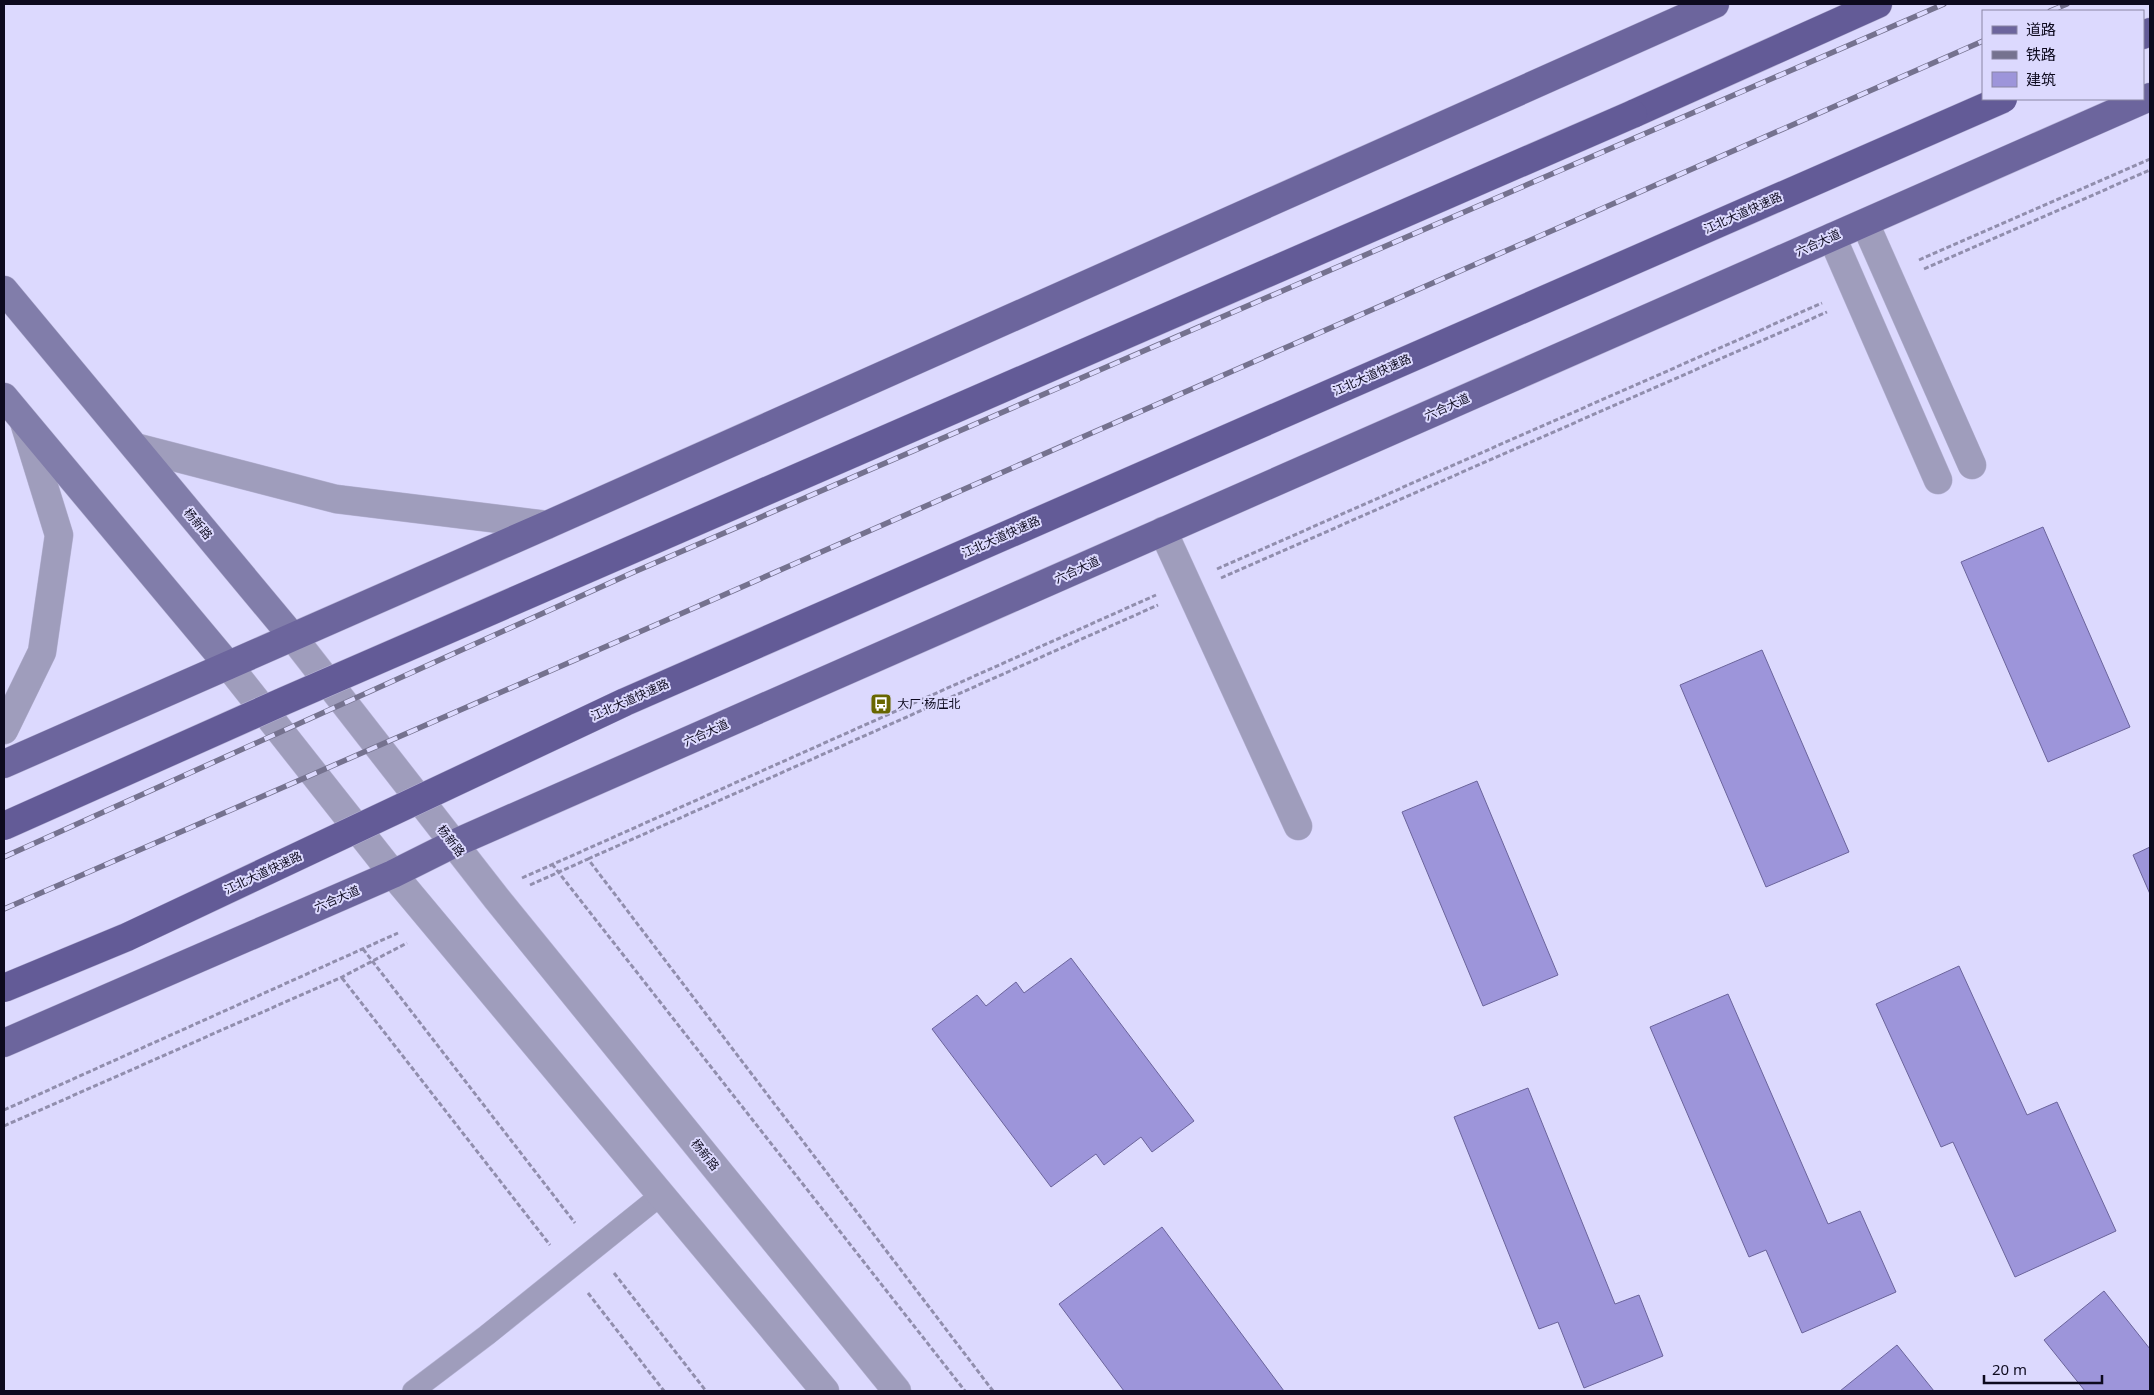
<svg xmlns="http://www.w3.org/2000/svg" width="2154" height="1395" viewBox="0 0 2154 1395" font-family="'Noto Sans','Noto Sans SC',sans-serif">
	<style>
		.building { fill: #9d95da; stroke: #6b649b }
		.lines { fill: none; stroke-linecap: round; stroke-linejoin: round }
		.service-casing { stroke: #b7b4d6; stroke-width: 22 }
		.minor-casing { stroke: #b7b4d6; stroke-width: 29 }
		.tertiary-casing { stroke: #b7b4d6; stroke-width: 29 }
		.secondary-casing { stroke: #b7b4d6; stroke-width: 29 }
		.primary-casing { stroke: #b7b4d6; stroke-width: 29 }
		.trunk-casing { stroke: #b7b4d6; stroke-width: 29 }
		.path { stroke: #918ead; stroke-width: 3; stroke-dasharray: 5 2.5; stroke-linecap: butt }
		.service { stroke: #9f9dbc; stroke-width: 21 }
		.minor { stroke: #9f9dbc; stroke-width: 28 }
		.tertiary { stroke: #9f9dbc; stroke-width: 28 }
		.secondary { stroke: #817daa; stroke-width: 28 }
		.primary { stroke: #6c659d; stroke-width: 28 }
		.trunk { stroke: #635b97; stroke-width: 28 }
		.rail-casing { stroke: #75728f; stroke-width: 5.5 }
		.rail { stroke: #dcd9fe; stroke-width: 4; stroke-dasharray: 11; stroke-linecap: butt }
		.trunk-bridge-casing { stroke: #b7b4d6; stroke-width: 29; stroke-linecap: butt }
		.trunk-bridge { stroke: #635b97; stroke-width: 28 }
		.labels { text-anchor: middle; stroke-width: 4; stroke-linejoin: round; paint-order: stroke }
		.street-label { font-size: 12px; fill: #0d0a1e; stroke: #dcd9fe }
		.poi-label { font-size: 12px; fill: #0d0a1e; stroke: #dcd9fe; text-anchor: start }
	</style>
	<rect width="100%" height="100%" fill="#dcd9fe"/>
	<!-- building -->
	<path class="building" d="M2043 527 2130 727 2048 762 1961 562Z
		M1762 650 1849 852 1766 887 1680 685Z
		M1477 781 1558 975 1483 1006 1402 812Z
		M2150 847V894L2133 855Z
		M1071 958 1194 1121 1152 1152 1141 1137 1104 1165 1096 1154 1051 1187 932 1029 977 995 986 1006 1016 982 1024 993Z
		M1959 966 2027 1115 2057 1102 2116 1231 2015 1277 1953 1142 1941 1147 1876 1004Z
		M1728 994 1828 1224 1860 1211 1896 1292 1802 1333 1766 1250 1749 1257 1650 1027Z
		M1528 1088 1615 1304 1639 1295 1663 1356 1584 1388 1558 1322 1539 1329 1454 1117Z
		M1162 1227 1284 1391H1124L1059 1304Z
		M2104 1291 2150 1349V1391H2085L2044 1340Z
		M1897 1345 1934 1391H1840Z"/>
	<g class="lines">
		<!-- service casing -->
		<g class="service-casing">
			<path id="service" d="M413 1391 487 1335 661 1195"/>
		</g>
		<!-- minor casing -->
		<g class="minor-casing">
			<path id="minor" d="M1865 223 1972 465
				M1832 237 1938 480
				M1163 531 1298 826"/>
		</g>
		<!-- tertiary casing -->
		<g class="tertiary-casing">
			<path id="tertiary" d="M135 447 336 499 547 525
				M292 636 497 899 897 1391
				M228 665 393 874 825 1391
				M4 730 42 652 59 535 24 422"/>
		</g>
		<!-- secondary casing -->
		<g class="secondary-casing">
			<path id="secondary" d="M4 290 292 636
				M4 397 228 665"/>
		</g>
		<!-- primary casing -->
		<g class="primary-casing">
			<path id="primary" d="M4 764 547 525 1715 4
				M4 1043 393 874 453 844 2150 97"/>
		</g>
		<!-- trunk casing -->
		<g class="trunk-casing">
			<path id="trunk" d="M2143 35 2150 32
				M1633 114 1878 4"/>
		</g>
		<!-- path -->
		<path class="path" d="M1919 260 2150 159
			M1924 269 2150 170
			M1217 569 1822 303
			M1221 578 1827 312
			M588 859 1158 605
			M552 864 965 1391
			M522 878 1156 595
			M530 885 588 859 993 1391
			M363 949 575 1223
			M342 978 550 1245
			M4 1110 398 933
			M4 1126 342 977 407 943
			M614 1273 706 1391
			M588 1293 664 1391"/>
		<!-- service -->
		<use href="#service" class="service"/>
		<!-- minor -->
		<use href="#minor" class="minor"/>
		<!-- tertiary -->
		<use href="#tertiary" class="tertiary"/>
		<!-- secondary -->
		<use href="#secondary" class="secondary"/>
		<!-- primary -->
		<use href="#primary" class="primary"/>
		<!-- trunk -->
		<use href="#trunk" class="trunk"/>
		<!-- rail casing -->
		<g class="rail-casing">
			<path id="rail" d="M2050 11 2067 4
				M4 857 634 572 1944 4
				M4 909 653 626 1983 41"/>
		</g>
		<!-- rail -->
		<use href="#rail" class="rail"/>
		<!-- trunk-bridge casing -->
		<g class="trunk-bridge-casing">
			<path id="trunk-bridge" d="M4 826 284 701 1633 114
				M4 988 127 937 625 702 2003 99"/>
		</g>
		<!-- trunk-bridge -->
		<use href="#trunk-bridge" class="trunk-bridge"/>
	</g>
	<!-- icons -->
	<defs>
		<g id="bus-square" transform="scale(1.125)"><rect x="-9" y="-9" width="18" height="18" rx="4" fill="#686600" stroke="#dcd9fe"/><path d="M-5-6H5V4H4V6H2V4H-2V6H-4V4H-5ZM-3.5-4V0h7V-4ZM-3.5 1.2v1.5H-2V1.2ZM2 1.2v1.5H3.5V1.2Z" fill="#fff"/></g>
	</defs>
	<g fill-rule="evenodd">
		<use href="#bus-square" x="881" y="704"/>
	</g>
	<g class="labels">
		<!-- street labels -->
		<g class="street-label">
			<text transform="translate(1743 213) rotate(-24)" y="4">江北大道快速路</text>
			<text transform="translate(1818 243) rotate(-24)" y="4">六合大道</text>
			<text transform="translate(1372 375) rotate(-24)" y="4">江北大道快速路</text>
			<text transform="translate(1447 407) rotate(-24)" y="4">六合大道</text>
			<text transform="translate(198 524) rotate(50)" y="4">杨新路</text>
			<text transform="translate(1001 537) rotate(-24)" y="4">江北大道快速路</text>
			<text transform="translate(1077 570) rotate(-24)" y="4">六合大道</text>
			<text transform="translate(630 700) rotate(-24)" y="4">江北大道快速路</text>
			<text transform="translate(706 733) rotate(-24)" y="4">六合大道</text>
			<text transform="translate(451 841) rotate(52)" y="4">杨新路</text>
			<text transform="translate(263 873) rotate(-25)" y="4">江北大道快速路</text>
			<text transform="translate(337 899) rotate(-23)" y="4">六合大道</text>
			<text transform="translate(705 1155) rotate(51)" y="4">杨新路</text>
		</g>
		<!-- poi labels -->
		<g class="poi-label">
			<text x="897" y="708">大厂·杨庄北</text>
		</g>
	</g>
	<!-- border -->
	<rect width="2154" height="1395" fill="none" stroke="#0d0a1e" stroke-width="10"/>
	<!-- legend -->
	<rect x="1982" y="10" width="162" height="90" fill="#dcd9fe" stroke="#8986a4"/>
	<rect x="1992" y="26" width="25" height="8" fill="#6c659d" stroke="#8986a4"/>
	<text x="2026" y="35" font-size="15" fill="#0d0a1e">道路</text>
	<rect x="1992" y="51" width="25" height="8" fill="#75728f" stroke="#8986a4"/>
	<text x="2026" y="60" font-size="15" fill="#0d0a1e">铁路</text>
	<rect x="1992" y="72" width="25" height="15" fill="#9d95da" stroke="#8986a4"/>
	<text x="2026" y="85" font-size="15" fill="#0d0a1e">建筑</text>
	<!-- scale -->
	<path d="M1984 1375v8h118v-8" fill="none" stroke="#0d0a1e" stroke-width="2.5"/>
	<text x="1992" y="1375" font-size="15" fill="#0d0a1e" stroke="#dcd9fe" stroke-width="4" paint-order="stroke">20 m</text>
</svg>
